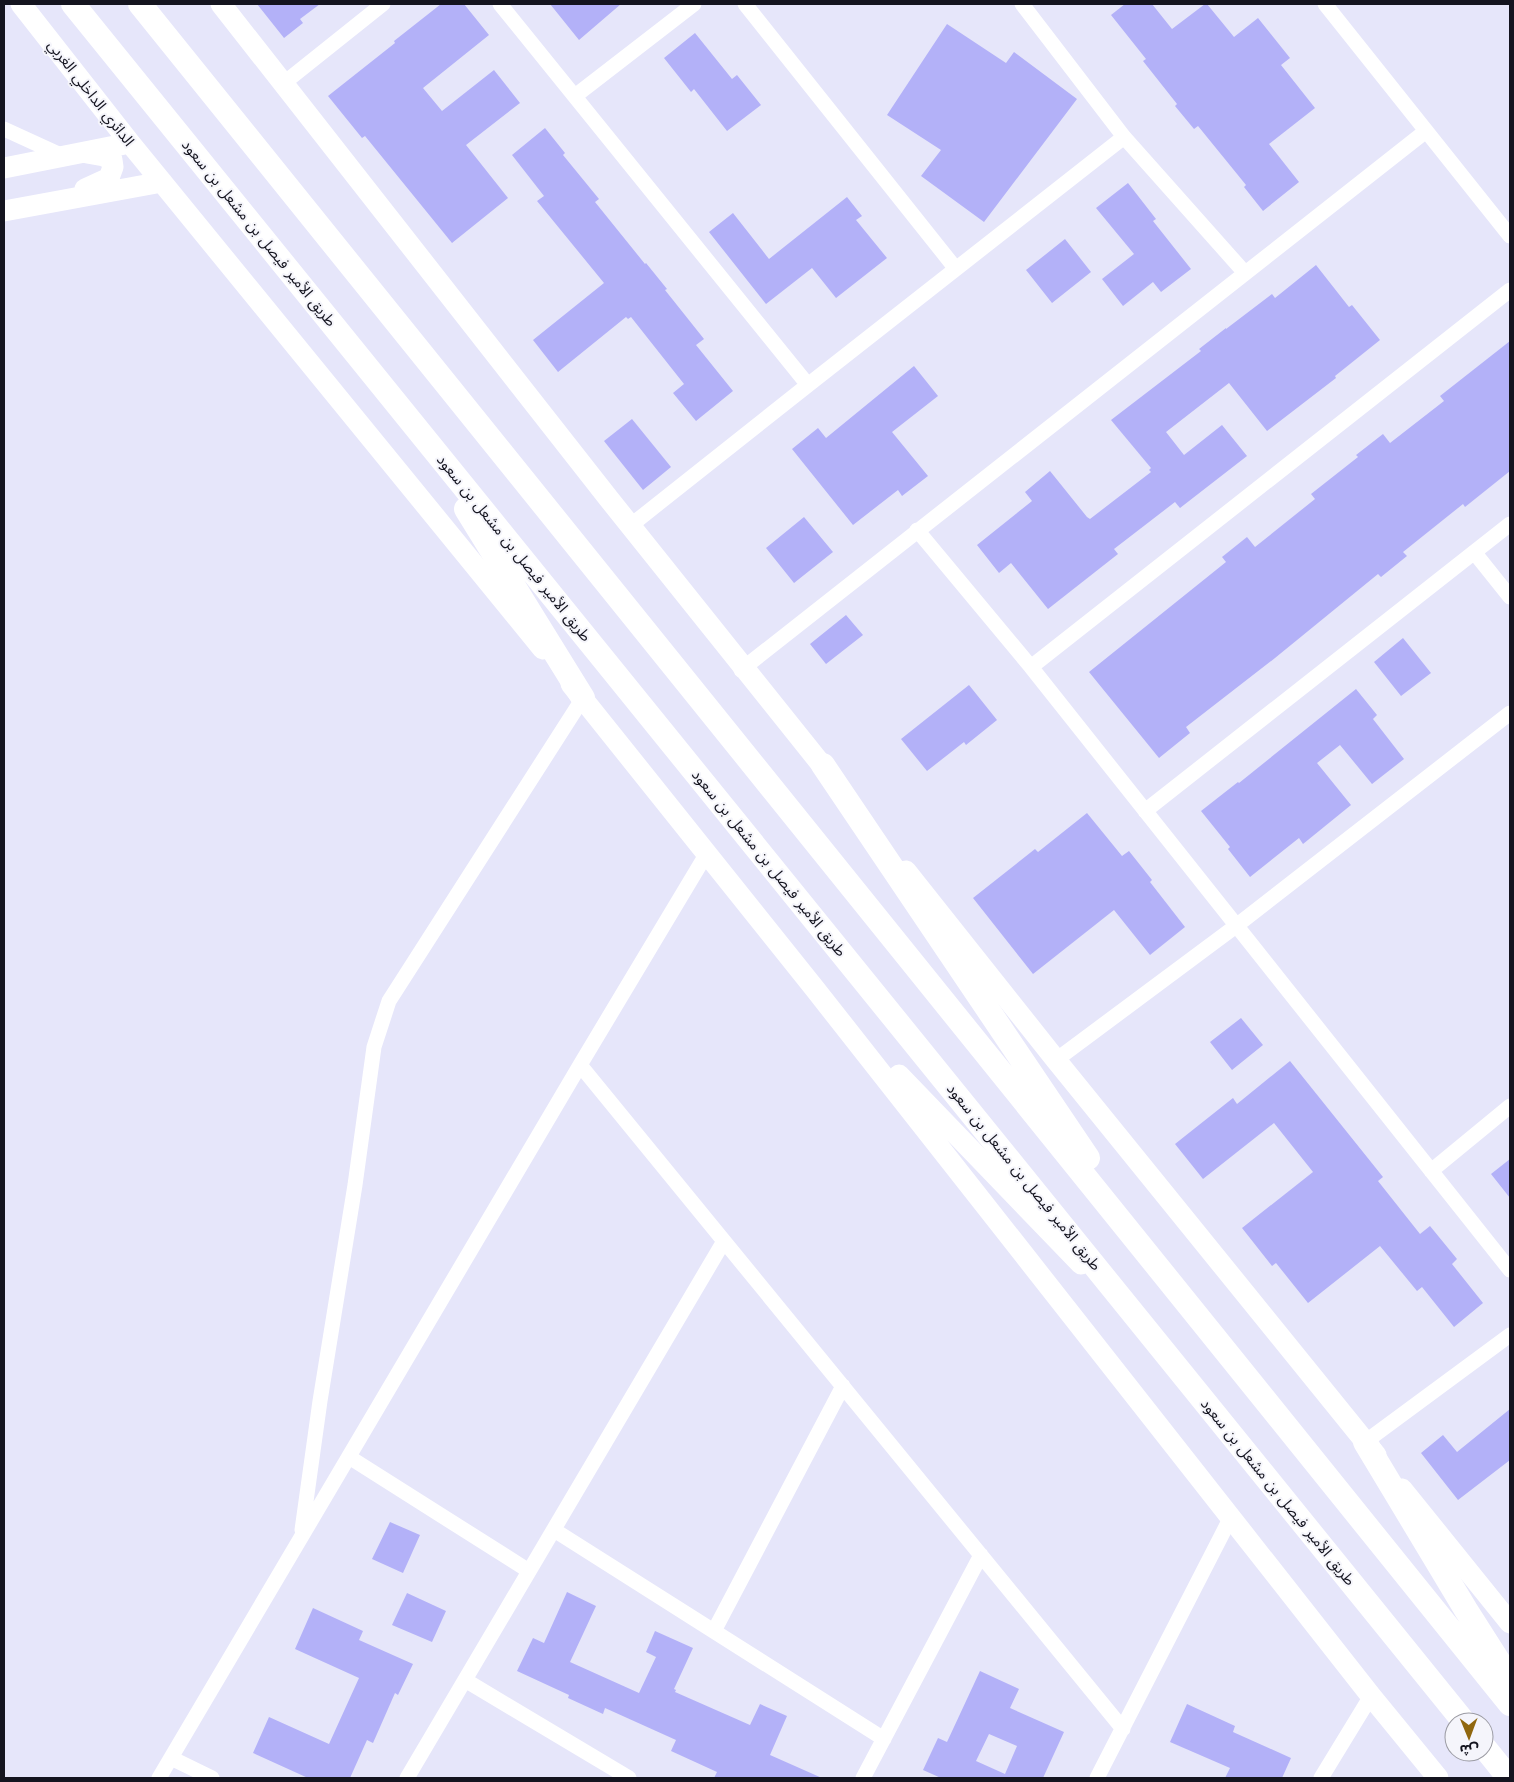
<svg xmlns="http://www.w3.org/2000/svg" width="1514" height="1782" viewBox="0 0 1514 1782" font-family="'Work Sans','Noto Sans Arabic',sans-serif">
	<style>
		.building { fill: #b3b1f8; fill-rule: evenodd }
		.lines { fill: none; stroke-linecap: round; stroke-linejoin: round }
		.street { stroke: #fff; stroke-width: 15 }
		.secondary { stroke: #fff; stroke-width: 21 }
		.primary { stroke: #fff; stroke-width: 24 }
		.labels { text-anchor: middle; stroke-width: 4; stroke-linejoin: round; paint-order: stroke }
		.street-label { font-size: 15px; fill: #14141f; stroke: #f5f5fb }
	</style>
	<rect width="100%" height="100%" fill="#e6e6fa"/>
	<!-- building -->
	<path class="building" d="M257 4H320L300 19 303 23 284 38Z
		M441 4H464L489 35 423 88 442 111 494 70 520 103 466 145 508 198 452 243 365 136 362 138 328 96 395 43 394 41Z
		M550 4H621L579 40Z
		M1125 4H1152L1172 29 1205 4H1207L1234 37 1258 18 1290 58 1281 65 1315 108 1269 144 1299 182 1263 211 1244 187 1246 185 1198 126 1194 129 1175 106 1177 104 1143 61 1146 59 1111 15Z
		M947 24 1006 63 1014 52 1077 99 984 222 921 176 941 150 887 115Z
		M695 33 732 79 737 75 761 105 727 131 694 89 691 92 664 58Z
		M545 128 565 153 563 155 599 199 595 202 645 264 646 263 667 289 665 290 704 339 696 345 733 391 696 421 673 393 684 384 631 317 628 319 626 317 558 372 533 340 604 283 537 201 544 196 512 155Z
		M1128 183 1156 219 1153 221 1191 269 1161 292 1153 282 1123 306 1102 279 1134 254 1096 208Z
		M847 197 862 216 856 220 887 258 836 298 812 268 766 304 709 232 733 213 769 259Z
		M1065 239 1091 272 1052 303 1026 270Z
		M1316 265 1349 307 1352 305 1380 340 1335 376 1336 378 1267 431 1229 383 1166 432 1184 455 1222 425 1247 456 1180 508 1175 502 1114 549 1118 554 1048 609 1011 563 999 573 977 545 1032 501 1025 492 1050 471 1087 517 1090 519 1151 472 1149 470 1151 468 1111 420 1201 351 1199 349 1226 328V329L1272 294 1275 298Z
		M1510 341V471L1465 507 1463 504 1403 552 1407 556 1381 577 1378 574 1275 658 1186 727 1190 733 1159 758 1089 672 1226 562 1222 557 1247 537 1255 547 1315 499 1311 494 1358 457 1356 455 1383 434 1390 443 1444 401 1440 396Z
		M914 366 938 396 892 432 928 476 902 496 898 490 853 525 792 449 818 428 826 438Z
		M632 419 671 467 643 490 604 441Z
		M804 517 833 552 794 583 766 548Z
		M846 615 863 635 826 664 810 644Z
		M1403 638 1431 673 1401 696 1374 662Z
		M969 685 997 720 966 745 964 742 927 771 901 739Z
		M1356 689 1377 715 1373 719 1404 759 1372 784 1340 745 1317 763 1351 805 1303 844 1299 838 1250 877 1228 849 1230 847 1201 811 1238 782 1239 783Z
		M1087 813 1122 856 1129 851 1152 880 1150 882 1185 927 1150 955 1114 910 1033 974 973 898 1035 849 1038 852Z
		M1241 1018 1263 1045 1232 1070 1210 1042Z
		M1290 1061 1383 1177 1378 1181 1420 1234 1430 1226 1457 1259 1452 1264 1483 1303 1454 1327 1422 1287 1417 1291 1380 1246 1308 1303 1276 1263 1272 1266 1242 1228 1313 1172 1274 1123 1203 1179 1175 1144 1233 1098 1237 1104Z
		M1510 1159V1198L1491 1174Z
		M1510 1409V1460L1458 1500 1421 1453 1443 1435 1457 1452Z
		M390 1522 420 1535 403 1573 372 1559Z
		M567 1592 596 1606 570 1662 639 1693 656 1657 646 1652 655 1631 693 1648 674 1689 676 1690 675 1692 750 1725 760 1704 787 1716 770 1755 822 1778H714L717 1772 671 1751 676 1740 605 1708 603 1714 568 1698 569 1695 517 1671 533 1638 544 1643Z
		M407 1593 446 1611 432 1642 392 1625Z
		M313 1608 363 1631 359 1640 413 1664 398 1695 395 1693 373 1743 367 1740 350 1778H308L253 1753 269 1717 329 1744 359 1678 295 1649Z
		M980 1671 1019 1689 1010 1708 1064 1732 1043 1778H941L923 1770 938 1738 947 1742ZM989 1734 1017 1746 1005 1774 976 1761Z
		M1187 1704 1235 1726 1233 1732 1291 1758 1282 1778H1225L1230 1768 1170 1742Z"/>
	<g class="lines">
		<!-- street -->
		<path class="street" d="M500 4 808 385 630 526
			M745 4 956 269
			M1022 4 1124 137
			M1325 4 1510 236
			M284 83 383 4
			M575 96 694 4
			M4 129 63 156
			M808 385 1124 137 1245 273
			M917 530 1031 667 1510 290
			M1474 552 1510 597
			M1031 667 1510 1270
			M741 670 1426 131
			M1145 811 1510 524
			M1056 1060 1236 926 1510 713
			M580 1065 1123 1729
			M1431 1171 1510 1106
			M1365 1442 1510 1335
			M349 1457 529 1571
			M302 1530 320 1401 355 1185 374 1047 389 1001 583 698
			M554 1530 884 1739
			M714 1631 843 1386
			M465 1680 629 1778
			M171 1758 212 1778
			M159 1778 580 1065 707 853
			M407 1778 724 1241
			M863 1778 981 1555
			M1097 1778 1231 1517
			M1321 1778 1371 1696"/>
		<!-- secondary -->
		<path class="secondary" d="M21 4 130 143 543 649
			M221 4 609 499 833 779
			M4 168 130 143
			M85 189 109 178 113 167 112 160 104 156 87 153
			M4 211 162 182
			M571 684 815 989 1371 1696 1438 1778
			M906 871 1056 1060 1376 1455
			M899 1075 1081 1264
			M1402 1489 1510 1623"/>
		<!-- primary -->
		<path class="primary" d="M73 4 1464 1722
			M140 4 1510 1704
			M466 509 583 698
			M823 765 1088 1158
			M1365 1442 1466 1610 1510 1679
			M1484 1747 1509 1778"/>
	</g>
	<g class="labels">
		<!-- street labels -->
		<g class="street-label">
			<text transform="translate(91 93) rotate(52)" y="5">الدائري الداخلي الغربي</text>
			<text transform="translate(259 233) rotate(51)" y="5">طريق الأمير فيصل بن مشعل بن سعود</text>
			<text transform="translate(514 548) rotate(51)" y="5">طريق الأمير فيصل بن مشعل بن سعود</text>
			<text transform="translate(769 863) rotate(51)" y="5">طريق الأمير فيصل بن مشعل بن سعود</text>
			<text transform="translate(1024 1177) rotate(51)" y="5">طريق الأمير فيصل بن مشعل بن سعود</text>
			<text transform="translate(1278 1492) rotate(51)" y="5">طريق الأمير فيصل بن مشعل بن سعود</text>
		</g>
	</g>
	<!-- border -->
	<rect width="1514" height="1782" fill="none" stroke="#14141f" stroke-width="10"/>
	<!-- north arrow -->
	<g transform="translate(1469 1737) rotate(179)"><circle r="24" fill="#f5f5fb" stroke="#9b9ba3"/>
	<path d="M0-4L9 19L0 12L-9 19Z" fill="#90670f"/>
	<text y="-8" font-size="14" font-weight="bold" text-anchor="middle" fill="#14141f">ش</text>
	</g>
</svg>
